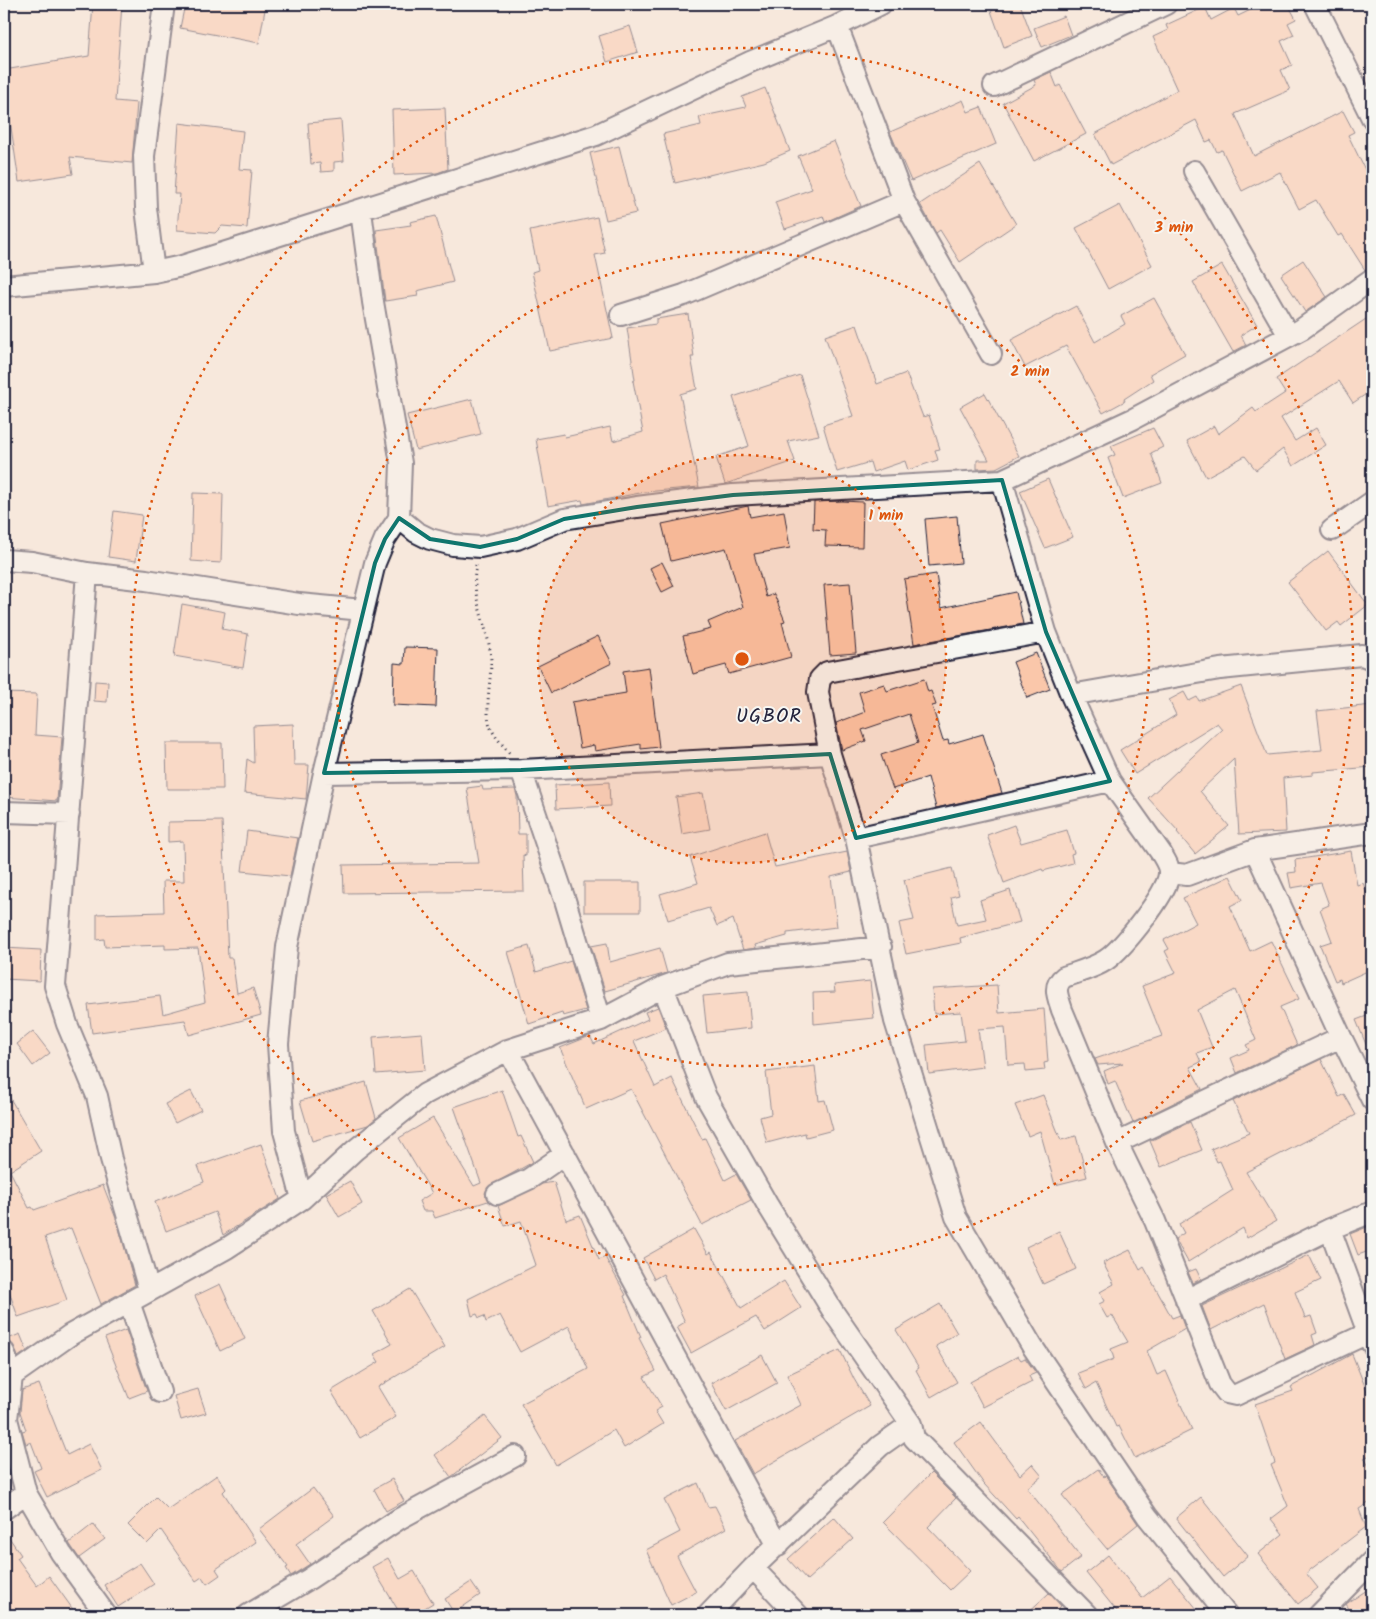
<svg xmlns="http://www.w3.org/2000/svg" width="1376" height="1619" viewBox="0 0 1376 1619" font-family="Kalam,sans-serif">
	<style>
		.building { fill: #fac7aa; stroke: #22223b }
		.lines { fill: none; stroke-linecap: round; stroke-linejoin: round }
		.minor-casing { stroke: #22223b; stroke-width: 24 }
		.path { stroke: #22223b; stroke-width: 3; stroke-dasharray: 1 4; stroke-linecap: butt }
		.minor { stroke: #f6f6f2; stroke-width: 20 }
		.marked { fill: none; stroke: #0f766e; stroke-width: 4; stroke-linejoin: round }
		.ring { fill: none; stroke: #de560e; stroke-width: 2.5; stroke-dasharray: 2.5 5 }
		.labels { text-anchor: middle; stroke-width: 4; stroke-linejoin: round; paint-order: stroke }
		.quarter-label { font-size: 20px; letter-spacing: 1px; fill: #22223b; stroke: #f6f6f2 }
		.centre { fill: #de560e; stroke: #f6f6f2; stroke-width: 2.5 }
		.ring-label { font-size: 15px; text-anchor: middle; font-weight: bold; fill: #de560e; stroke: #f6f6f2; stroke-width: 4; stroke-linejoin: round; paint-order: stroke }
	</style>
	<rect width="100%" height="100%" fill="#f7e8dc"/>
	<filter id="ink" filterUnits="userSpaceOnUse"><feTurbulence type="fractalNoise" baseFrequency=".02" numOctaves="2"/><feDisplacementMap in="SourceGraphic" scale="10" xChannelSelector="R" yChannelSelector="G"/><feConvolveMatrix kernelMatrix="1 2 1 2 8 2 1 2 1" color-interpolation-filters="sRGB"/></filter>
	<g filter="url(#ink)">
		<!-- building -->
		<path class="building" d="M93 4H122L115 101 137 103 132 163 70 157 73 174 19 182 7 100 4 101V70L89 56Z
			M185 4H266L259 43 180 28Z
			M1010 4H1020L1032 36 1004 47 991 11Z
			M1263 4H1288L1296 19 1288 23 1294 35 1281 41 1292 65 1281 70 1290 90 1235 114 1254 156 1343 111 1354 132 1348 135 1372 184V267L1365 270 1342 234 1338 236 1316 200 1299 209 1280 172 1242 191 1222 150 1217 152 1211 140 1206 142 1196 120 1111 165 1095 134 1177 90 1153 37 1168 30 1166 25 1205 7 1211 20 1234 8 1238 16Z
			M1064 16 1071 35 1042 47 1034 28Z
			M630 26 638 52 607 62 599 36Z
			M1051 72 1057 87 1060 85 1086 134 1034 161 1003 103 1036 85 1034 80Z
			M765 88 790 151 764 162 675 183 663 134 701 125 699 117 746 107 742 97Z
			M963 100 968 112 981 107 996 144 911 181 890 132Z
			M445 108 448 169 437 173 394 175 392 110Z
			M341 120 344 161 334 162V171L321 172 320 163 311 164 308 123Z
			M179 123 243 131 239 169 252 170 247 228 222 226 215 233 177 230 180 194H174Z
			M834 141 861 206 825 222 823 216 785 229 775 202 812 189 798 156Z
			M619 146 636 213 606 220 590 153Z
			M980 164 1016 224 960 262 940 230 936 233 920 204Z
			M1120 205 1152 265 1108 289 1076 228Z
			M436 216 453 282 417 291 418 296 385 301 376 230 411 225 410 222Z
			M597 217 605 253 595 255 613 338 550 351 532 272 538 270 530 231Z
			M1303 260 1327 297 1305 312 1281 275Z
			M1222 265 1257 325 1241 335 1246 345 1233 352 1193 282Z
			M1154 298 1185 354 1150 374 1153 380 1124 399 1125 401 1103 413 1066 346 1025 367 1011 340 1076 306 1095 342 1125 324 1121 316Z
			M688 314 694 357H691L697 389 680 394 699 487 645 492 583 504 582 500 548 506 536 439 564 434 565 437 610 427 613 441 643 432 633 381 635 380 627 328 656 324V319Z
			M1372 315V390L1353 403 1339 381 1281 418 1295 441 1316 428 1326 445 1293 466 1283 449 1256 470 1245 456 1206 477 1187 441 1214 426 1218 434 1253 408 1256 412 1285 393 1276 379Z
			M857 325 877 384 906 373 923 417 929 415 940 449 935 450 938 460 908 470 905 461 873 472 870 462 837 472 823 425 853 416 825 336Z
			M800 375 819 435 788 441 795 461 725 484 716 457 749 446 733 397Z
			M985 393 1019 456 996 468 977 469V460H989L960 407Z
			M472 399 481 434 416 450 407 415Z
			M1153 428 1163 447 1151 453 1162 483 1123 498 1108 458 1115 455 1111 446Z
			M1048 479 1073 537 1045 548 1020 491Z
			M193 493 223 494 221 563 191 561Z
			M842 501 863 502 862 547 825 546 826 530 813 529 814 502Z
			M748 506 750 517 784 511 790 548 754 554 766 597 774 594 785 621 782 622 791 657 729 674 726 665 693 674 683 636 711 629 708 622 743 607 726 548 671 561 662 524Z
			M114 511 142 515 136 561 108 557Z
			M957 516 961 563 929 566 925 519Z
			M1328 551 1368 605 1341 626 1338 622 1326 631 1288 582Z
			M662 562 674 586 662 592 650 568Z
			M936 574 941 608 1016 592 1023 624 914 644 904 579Z
			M850 583 856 653 830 655 824 585Z
			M182 604 225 612 222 629 248 634 243 668 174 656Z
			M598 636 612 663 551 693 538 666Z
			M405 647 438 648 436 707 393 705 394 663 404 664Z
			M1036 653 1050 689 1027 698 1013 662Z
			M649 667 659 747 641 749V744L595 751 594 745 580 748 572 702 626 693 623 671Z
			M924 679 928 692 931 691 936 705 932 706 943 741 948 740 949 744 983 734 1002 793 936 808 928 777 893 789 881 755 918 743 909 714 862 730 866 741 842 750 836 723 865 712 859 692 884 684 887 691Z
			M95 681 108 682 107 702 94 701Z
			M1241 686 1267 755 1322 750 1317 711 1372 705V767L1313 772V775L1283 778 1286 832 1239 834 1234 759 1200 791 1229 826 1195 854 1177 832 1178 831 1148 798 1222 729 1217 723 1135 774 1120 750 1176 715 1169 700 1184 692 1189 701 1197 697 1199 701Z
			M5 693 37 694 35 735 62 737 57 801 4 797Z
			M293 724 294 765H309L306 799 244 793 247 759 254 763 253 726Z
			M166 743H222L223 789H167Z
			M609 782 610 806 556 809 555 785Z
			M482 786 483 790 515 789 517 796 518 834H526V856L523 855 524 891 344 893 343 865 479 863 467 788Z
			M703 793 710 829 682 834 676 797Z
			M222 821 228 958H232L237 993 253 988 261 1015 189 1035 185 1020 92 1033 88 1005 160 996 163 1014 205 1002 198 948 165 949V945L105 947 104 939 97 940V914L164 912 163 881H184L183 841 168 842V822Z
			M1014 825 1021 843 1067 830 1074 853 1071 854 1073 863 1043 871 1042 869 1004 883 987 835Z
			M247 831 298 838 290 876 242 871Z
			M765 832 775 867 847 852 851 872 831 877 837 927 787 933V936L755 945 756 948 743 950 733 919 717 926 709 908 668 920 660 894 698 883 690 857Z
			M1351 851 1357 885 1363 883 1372 907V969L1341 983 1340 979 1335 981 1320 945 1332 941 1320 909 1329 905 1321 883 1291 888 1288 873 1296 872 1295 860Z
			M952 868 959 895 951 897 957 925 986 919 980 900 1010 890 1020 922 960 938 961 943 906 954 899 923 914 920 904 880Z
			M1230 876 1242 900 1230 906 1250 951 1271 941 1299 999 1280 1007 1297 1045 1237 1073 1231 1058 1249 1050 1246 1045 1256 1040 1235 990 1197 1010 1212 1047 1197 1053 1201 1062 1190 1067 1202 1089 1133 1123 1115 1081 1108 1084 1104 1071 1123 1063 1098 1065 1095 1059 1162 1036 1142 986 1176 973 1165 951 1169 949 1164 940 1196 923 1183 898Z
			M584 882H640V912H584Z
			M607 943 610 962 660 948 667 973 605 991 591 946Z
			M529 946 536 972 571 961 586 1010 563 1016 562 1013 529 1024 508 952Z
			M4 948 41 950 40 981 4 979Z
			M870 981 874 1018 814 1024 813 993 835 992 834 985Z
			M997 985 999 1013 1044 1009 1048 1062 1044 1063 1045 1070 1026 1072 1025 1064 1008 1065 1005 1027 978 1029 983 1067 929 1074 926 1045 965 1041 961 1012 934 1014 932 989Z
			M748 992 751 1028 707 1033 703 996Z
			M658 1007 666 1028 634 1041 655 1087 672 1078 702 1139 705 1138 725 1180 736 1174 751 1200 702 1225 631 1089 586 1109 560 1048 590 1036 594 1044 648 1019 645 1012Z
			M1372 1014V1059L1356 1020Z
			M33 1031 50 1053 33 1066 17 1044Z
			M422 1033 425 1070 376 1074 373 1037Z
			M1321 1059 1339 1097 1344 1094 1356 1115 1246 1172 1276 1221 1247 1238 1243 1228 1188 1262 1175 1239 1184 1233 1179 1224 1233 1190 1220 1161 1217 1162 1211 1149 1249 1133 1233 1101Z
			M815 1066 819 1101 825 1100 833 1130 806 1137 805 1133 767 1143 760 1117 771 1114 766 1072Z
			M366 1082 376 1118 368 1125 312 1141 300 1101Z
			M4 1088 41 1151 10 1171 29 1208 32 1207 34 1210 103 1185 117 1221 135 1285 101 1304 71 1228 45 1237 67 1300 18 1317 4 1277Z
			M502 1090 518 1137 521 1136 533 1162 488 1187 485 1193 488 1201 435 1218 432 1211H423L419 1201 432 1193 399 1138 433 1118 474 1186 481 1183 454 1107Z
			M191 1091 201 1110 175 1123 165 1104Z
			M1043 1095 1061 1140 1076 1136 1087 1177 1055 1185 1040 1131 1028 1136 1015 1105Z
			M1190 1122 1202 1150 1161 1167 1150 1141Z
			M261 1144 280 1199 223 1235 215 1212 166 1231 155 1202 204 1182 198 1166Z
			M350 1181 362 1204 339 1217 326 1194Z
			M554 1182 566 1220 580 1215 599 1260 605 1257 626 1295 624 1296 641 1337 639 1338 656 1371 644 1377 662 1407 655 1411 663 1424 624 1448 614 1430 556 1465 521 1404 588 1369 569 1326 520 1352 500 1315 486 1322 484 1316 479 1318 477 1314 472 1316 468 1299 536 1265 521 1221 505 1226 498 1206 542 1184Z
			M1372 1225V1250L1358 1255 1350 1234Z
			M694 1229 708 1254 711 1252 741 1308 784 1281 801 1308 765 1331 756 1317 691 1353 677 1327 685 1322 663 1274 654 1279 643 1258Z
			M1059 1231 1076 1269 1043 1284 1026 1247Z
			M1130 1250 1140 1270 1144 1267 1172 1318 1180 1315 1185 1329 1147 1351 1157 1375 1166 1371 1192 1430 1135 1458 1119 1426 1116 1427 1096 1383 1086 1389 1078 1373 1114 1359 1111 1349 1128 1342 1112 1315 1107 1318 1099 1304 1105 1301 1100 1292 1114 1284 1103 1263Z
			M1309 1255 1321 1280 1295 1292 1305 1318 1311 1316 1317 1333 1312 1335 1315 1345 1285 1359 1264 1303 1211 1330 1202 1306Z
			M1196 1269 1201 1279 1193 1283 1188 1272Z
			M220 1284 245 1339 220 1351 195 1296Z
			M410 1289 445 1347 378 1387 396 1417 360 1438 331 1391 379 1362 374 1354 392 1344 373 1311Z
			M940 1304 957 1333 936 1346 957 1382 931 1397 916 1370 919 1368 896 1330Z
			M126 1330 147 1391 129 1398 105 1338Z
			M20 1334 27 1351 18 1357 15 1348 8 1339Z
			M840 1350 854 1379 870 1406 753 1474 735 1441 801 1405 787 1375Z
			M1352 1354 1372 1404V1454L1364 1458 1372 1471V1501L1359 1509 1366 1527 1306 1573 1318 1588 1298 1604 1258 1554 1283 1534 1271 1519 1288 1506 1271 1465 1275 1463 1255 1404 1293 1391 1291 1387Z
			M762 1355 777 1383 726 1411 711 1383Z
			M1018 1356 1021 1360 1025 1358 1036 1373 1029 1376 1032 1382 983 1407 970 1382Z
			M39 1384 67 1455 89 1444 102 1470 47 1497 34 1471 41 1468 31 1442 26 1444 22 1431 26 1430 20 1412 22 1390Z
			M198 1389 206 1413 181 1420 174 1396Z
			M485 1416 502 1438 451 1477 435 1455Z
			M981 1422 1020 1475 1032 1464 1042 1476 1027 1488 1081 1557 1062 1572 1018 1517 1016 1519 984 1484 954 1442Z
			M1098 1469 1104 1477 1106 1476 1138 1524 1107 1549 1062 1495Z
			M931 1473 956 1498 928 1527 970 1571 950 1590 883 1522Z
			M217 1475 226 1489 223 1492 256 1542 216 1569 220 1575 207 1584 202 1577 196 1581 161 1530 147 1544 128 1525 156 1497 168 1509Z
			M392 1479 404 1501 386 1511 374 1489Z
			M698 1483 708 1507 715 1506 726 1528 677 1556 696 1592 671 1605 646 1550 680 1532 664 1500Z
			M313 1488 334 1516 296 1544 310 1564 291 1576 286 1568 288 1567 259 1529Z
			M1201 1497 1248 1556 1223 1577 1176 1518Z
			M834 1517 853 1539 807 1580 788 1559Z
			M93 1524 105 1539 79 1558 69 1543Z
			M4 1530 21 1555 17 1558 37 1586 49 1576 77 1615H4Z
			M1108 1555 1142 1598 1170 1576 1202 1615H1120L1086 1573Z
			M388 1558 400 1579 414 1571 433 1603 413 1615H401L372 1567Z
			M140 1563 154 1584 118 1607 104 1585Z
			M471 1582 480 1595 454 1613 445 1599Z
			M1367 1590 1372 1600V1615H1353L1346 1604Z
			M1049 1593 1061 1606 1051 1615H1025Z"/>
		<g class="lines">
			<!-- minor casing -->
			<g class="minor-casing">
				<path id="minor" d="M1315 4 1372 118
					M837 26 904 201 991 354
					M994 86 1166 4
					M1194 171 1289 336
					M154 272 146 208 144 156 164 4
					M4 286 154 272 182 266 596 135 750 62 837 26 881 4
					M621 315 684 295 904 201
					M1002 480 1046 632 1071 695 1110 781 1161 853C1165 860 1170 867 1169 874 1168 893 1122 949 1106 960 1094 968 1078 972 1064 977 1052 986 1058 997 1062 1010L1117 1143 1155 1221 1220 1384 1227 1393 1236 1395 1368 1333
					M399 518 416 532 430 539 453 545 480 547 517 539 564 519 637 507 733 495 1002 480 1133 419 1302 329 1372 279
					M1332 530 1372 502
					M4 560 32 562 87 573 146 580 299 604 363 610
					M87 573 55 986 67 1024 97 1096 111 1159 149 1290
					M1046 632 827 672 820 679 818 692 830 754 856 838 895 1021 956 1217 1032 1346 1147 1516 1227 1615
					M1071 695 1220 669 1362 655 1372 659
					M521 770 565 900 601 1020
					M324 773 521 770 830 754
					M4 812 69 814
					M856 838 1110 781
					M1255 850 1341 1037 1372 1100
					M1169 873 1187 875 1255 850 1372 833
					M663 987 706 1097 767 1204 834 1313 911 1424 914 1438 1087 1615
					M508 1050 778 1546
					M1117 1143 1341 1037
					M497 1194 529 1179 565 1154
					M302 1199 284 1131 278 1044 287 947 324 773 375 563 385 539 399 518 401 463 373 302 361 211
					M1330 1229 1372 1344
					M1186 1300 1330 1229 1372 1212
					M129 1302 160 1392
					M4 1352 12 1376 7 1419 26 1493 61 1553 106 1615
					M12 1376 70 1335 227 1248 302 1199 355 1150 425 1094 508 1050 601 1020 663 987 728 963 881 947
					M4 1509 26 1493
					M753 1568 798 1615
					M248 1615 309 1579 399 1519 515 1456
					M708 1615 753 1568 880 1446 911 1424
					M1319 1615 1372 1561"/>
			</g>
			<!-- path -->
			<path class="path" d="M476 565C469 597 491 630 491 663 491 679 484 713 491 728 495 737 503 745 509 753"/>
			<!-- minor -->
			<use href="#minor" class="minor"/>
		</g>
	</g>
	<!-- marked area -->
	<path d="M0 0H1376V1619H0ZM1002 480 1046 632 1110 781 856 838 830 754 521 770 324 773 375 563 385 539 399 518 430 539 480 547 517 539 564 519 637 507 733 495Z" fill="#f7e8dc" fill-opacity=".55" fill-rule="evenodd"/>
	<path class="marked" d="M1002 480 1046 632 1110 781 856 838 830 754 521 770 324 773 375 563 385 539 399 518 430 539 480 547 517 539 564 519 637 507 733 495Z"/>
	<!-- distance rings -->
	<circle cx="742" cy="659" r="204" fill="#de560e" fill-opacity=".12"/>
	<g class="ring">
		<circle cx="742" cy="659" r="204"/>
		<circle cx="742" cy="659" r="407"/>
		<circle cx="742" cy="659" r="611"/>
	</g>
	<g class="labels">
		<!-- quarter labels -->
		<g class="quarter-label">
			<text x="769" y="722">UGBOR</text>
		</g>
	</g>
	<circle cx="742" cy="659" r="8" class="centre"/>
	<g class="ring-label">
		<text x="1174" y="232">3 min</text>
		<text x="1030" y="376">2 min</text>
		<text x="886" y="520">1 min</text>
	</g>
	<!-- margin -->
	<rect width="1376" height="1619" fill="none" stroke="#f6f6f2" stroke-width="20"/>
	<rect x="10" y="10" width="1356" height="1599" fill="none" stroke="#22223b" stroke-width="2" filter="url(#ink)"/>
</svg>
